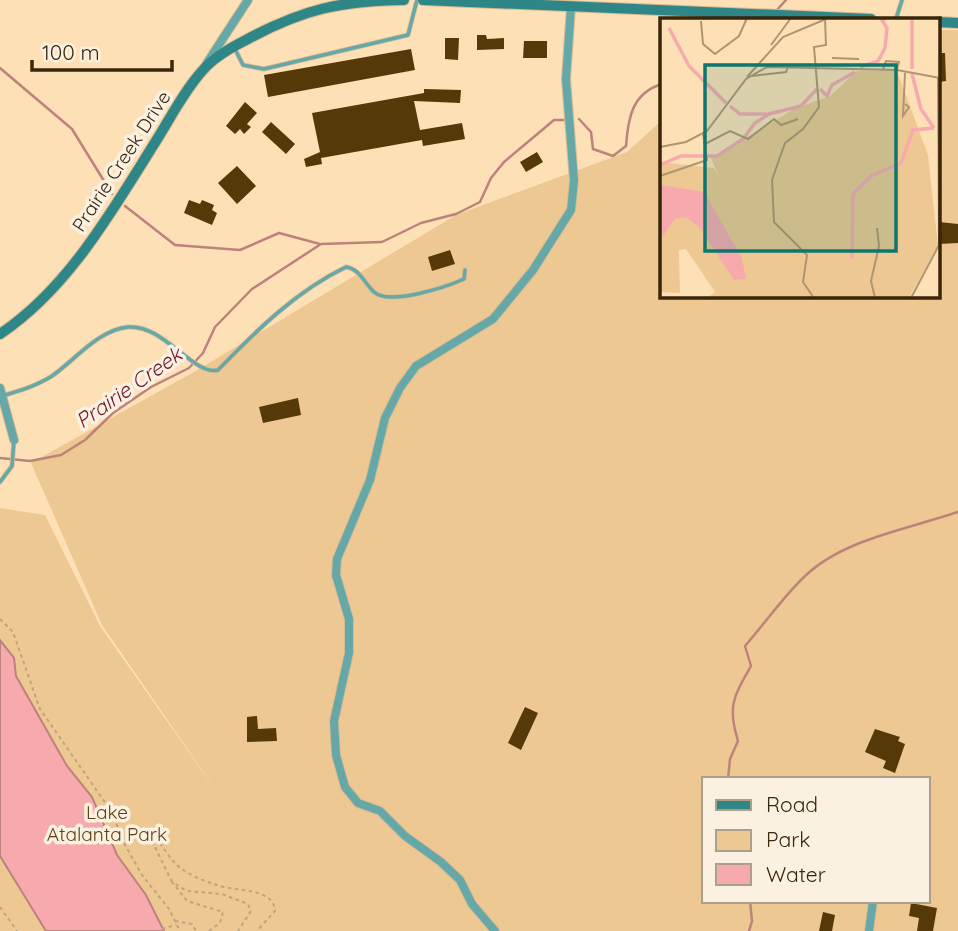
<svg xmlns="http://www.w3.org/2000/svg" width="958" height="931" viewBox="0 0 958 931" font-family="Quicksand,sans-serif">
	<style>
		.green { fill: #eec892; fill-rule: evenodd }
		.water { fill: #f6aaae; stroke: #bd827c; stroke-width: 2 }
		.lines { fill: none; stroke-linecap: round; stroke-linejoin: round }
		.stream { stroke: #bd827c; stroke-width: 2.5 }
		.building { fill: #553908 }
		.service-casing { stroke: #d7bb94; stroke-width: 5 }
		.minor-casing { stroke: #d7bb94; stroke-width: 10 }
		.secondary-casing { stroke: #d7bb94; stroke-width: 12 }
		.path { stroke: #bda37e; stroke-width: 2; stroke-dasharray: 3.5 3.5; stroke-linecap: butt }
		.service { stroke: #66a8a8; stroke-width: 3.5 }
		.minor { stroke: #66a8a8; stroke-width: 8 }
		.secondary { stroke: #2e8686; stroke-width: 10 }
		.labels { text-anchor: middle; stroke-width: 7; stroke-linejoin: round; paint-order: stroke }
		.street-label { font-size: 19px; fill: #392608; stroke: #fbf1e3 }
		.park-label { font-size: 19px; fill: #5d4112; stroke: #fbf1e3 }
		.water-label { font-size: 21px; font-style: italic; fill: #701828; stroke: #fbf1e3 }
		.inset-river { fill: none; stroke: #f6aaae; stroke-width: 3.5 }
		.inset-road { fill: none; stroke: #af9671; stroke-width: 2 }
		.view { fill: #0f766e; fill-opacity: 0.15; stroke: #0f766e; stroke-width: 3.5 }
		.inset-edge { fill: none; stroke: #392608; stroke-width: 3.5 }
	</style>
	<rect width="100%" height="100%" fill="#fee0b7"/>
	<!-- green -->
	<path class="green" d="M939 30H958V931H0V508L45 515 100 626 222 799 102 625 31 463 199 369 456 215 627 152 662 120V296H939ZM704 779H928V901H704Z"/>
	<!-- water -->
	<path class="water" d="M0 640 14 658 16 676 67 766 92 797 117 855 146 895 164 931H46L0 856Z"/>
	<g class="lines">
		<!-- stream -->
		<path class="stream" d="M777 10 786 0
			M0 68 72 129 112 194
			M579 119 591 132 593 149 613 156 626 146C628 118 632 93 662 84
			M125 206 175 245 240 250 279 233 320 244
			M0 458 30 461 61 455 85 440 113 413 151 387 189 368 203 353 215 327 252 289 321 244 382 242 421 223 456 214 480 202 491 178 504 162 554 120H564
			M728 779 730 759 738 741C727 706 734 696 751 666L745 646C765 623 783 597 805 576 844 539 908 529 958 512
			M749 931 752 921 750 901"/>
	</g>
	<!-- building -->
	<path class="building" d="M477 35H486L487 39 504 38V49L477 50Z
		M445 38H459L458 60 445 59Z
		M524 41H547V58H523Z
		M411 49 415 70 268 97 264 75Z
		M939 53H945L946 81 939 82Z
		M424 89 461 90 460 103 414 101 420 130 462 123 465 139 423 146 422 140 321 158 322 164 306 167 304 159 320 152 312 113 424 93Z
		M245 102 257 113 247 124 251 127 244 134 240 129 235 134 226 126Z
		M271 122 295 144 286 154 262 132Z
		M537 152 543 162 526 172 520 162Z
		M237 166 256 186 237 204 218 183Z
		M189 200 200 204 202 200 214 205 212 210 217 213 212 225 184 213Z
		M939 222 958 224V243L939 244Z
		M450 250 455 264 432 271 428 257Z
		M298 398 301 415 263 423 259 407Z
		M525 707 538 713 521 750 508 743Z
		M257 716 258 729 276 728 277 741 247 742V717Z
		M875 729 900 737 898 741 905 744 895 773 883 768 886 761 865 752Z
		M911 903 937 908 933 931H917L919 918 909 916Z
		M823 912 835 915 832 931H819Z"/>
	<g class="lines">
		<!-- service casing -->
		<g class="service-casing">
			<path id="service" d="M896 19 902 0
				M234 47 243 65 264 69 408 35 417 0
				M2 396C19 391 36 386 52 376 75 360 98 330 128 327 164 324 193 376 218 370 256 331 296 291 346 267 360 269 364 283 374 292 389 306 446 287 464 279L465 270
				M0 482 12 466 14 440"/>
		</g>
		<!-- minor casing -->
		<g class="minor-casing">
			<path id="minor" d="M207 63 248 0
				M0 388 14 440
				M495 931 472 904 460 880 441 862 405 836 380 811 358 803 345 787 336 755 334 721 349 653V619L336 575 337 559 370 480 385 418 400 388 416 366 493 319 533 270 571 210 574 181 566 79 571 7
				M869 931 873 901"/>
		</g>
		<!-- secondary casing -->
		<g class="secondary-casing">
			<path id="secondary" d="M423 0 871 19
				M939 22 958 23
				M0 334C69 288 113 209 156 141 171 117 184 91 203 70 214 57 232 47 246 40 303 9 340 1 404 0"/>
		</g>
		<!-- path -->
		<path class="path" d="M0 619 13 632 40 709 111 811 125 845 142 875 169 909 180 931
			M172 882 154 845V838C162 843 167 855 175 863 184 873 203 881 217 885 235 892 274 887 275 911L257 931
			M0 907 17 931
			M175 921 192 924 196 931
			M162 929 176 925
			M209 931 220 923 223 912 187 901 172 882 187 891 222 894 248 904 251 911 238 931"/>
		<!-- service -->
		<use href="#service" class="service"/>
		<!-- minor -->
		<use href="#minor" class="minor"/>
		<!-- secondary -->
		<use href="#secondary" class="secondary"/>
	</g>
	<g class="labels">
		<!-- street labels -->
		<g class="street-label">
			<text transform="translate(121 161) rotate(-57)" y="7">Prairie Creek Drive</text>
		</g>
		<!-- park labels -->
		<g class="park-label">
			<text x="107" y="819">Lake<tspan x="107" dy="22">Atalanta Park</tspan></text>
		</g>
		<!-- water labels -->
		<g class="water-label">
			<text transform="translate(129 388) rotate(-35)" y="7">Prairie Creek</text>
		</g>
	</g>
	<!-- overview -->
	<g transform="translate(660 18)">
		<rect width="280" height="280" fill="#fee0b7"/>
		<path d="M197 53H237L268 137 278 227 249 280H47L55 274 26 231 19 232 20 275 0 274V144L54 150 60 161 51 140 136 90 170 78Z" fill="#eec892"/>
		<path d="M0 167 44 174 82 240 86 261 74 262 40 210 26 199 15 201 0 222Z" fill="#f6aaae"/>
		<path class="inset-river" d="M9 10 29 48 66 85M200 49 218 43 225 30 227 10 222 2 227 0M252 51V0M252 56 261 91 274 110M160 71 167 78 172 67 195 54M70 88 80 96H107M0 147 21 138H57L83 121 95 105 109 96 141 88 157 71M192 241 193 176 211 158 241 145 253 112 274 110"/>
		<path class="inset-road" d="M41 3 43 26 55 36 79 18 87 0M111 27 131 0M172 40 199 41M223 51 226 43 239 44 237 51M92 58 126 54 128 49M87 59 123 19 166 1M245 86 249 89 243 98 245 55M45 126 70 113 88 121 114 101 121 107 138 101M0 129 26 124 47 113 86 61 107 49 237 52 280 60M0 158 47 142 43 115M154 280 143 264 147 237 114 204 112 162 125 125 143 111 159 89 154 29 166 27 165 1M215 280 211 263 219 228 217 210M251 280 279 227 278 59"/>
		<path class="view" d="M45 47H236V233H45Z"/>
		<rect width="280" height="280" class="inset-edge"/>
	</g>
	<!-- legend -->
	<rect x="702" y="777" width="228" height="126" fill="#fbf1e3" stroke="#ada08b" stroke-width="2"/>
	<rect x="716" y="800" width="35" height="10" fill="#2e8686" stroke="#ada08b" stroke-width="2"/>
	<text x="766" y="812" font-size="21" fill="#392608">Road</text>
	<rect x="716" y="830" width="35" height="21" fill="#eec892" stroke="#ada08b" stroke-width="2"/>
	<text x="766" y="847" font-size="21" fill="#392608">Park</text>
	<rect x="716" y="864" width="35" height="21" fill="#f6aaae" stroke="#ada08b" stroke-width="2"/>
	<text x="766" y="882" font-size="21" fill="#392608">Water</text>
	<!-- scale -->
	<path d="M32 60v10h140v-10" fill="none" stroke="#392608" stroke-width="3.5"/>
	<text x="42" y="60" font-size="21" fill="#392608" stroke="#fbf1e3" stroke-width="5" paint-order="stroke">100 m</text>
</svg>
